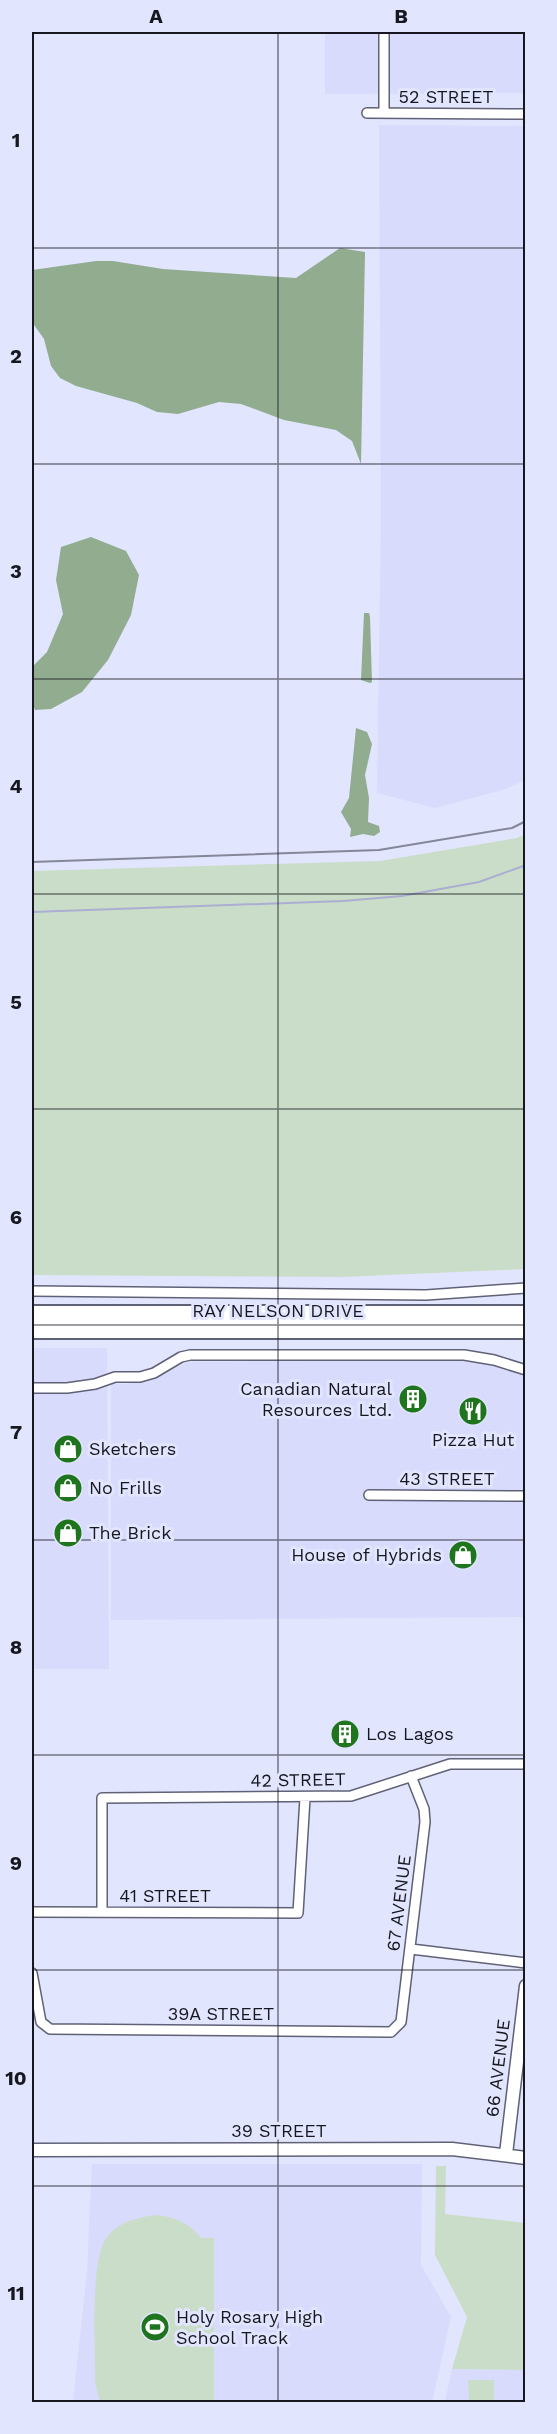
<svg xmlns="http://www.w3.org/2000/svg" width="557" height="2434" viewBox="0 0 557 2434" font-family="'Work Sans',sans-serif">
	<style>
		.built { fill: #d8dbfb }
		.green { fill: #caddc8 }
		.forest { fill: #91ac8f }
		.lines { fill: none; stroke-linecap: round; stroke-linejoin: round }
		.stream { stroke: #abaed2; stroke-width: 2 }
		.street-casing { stroke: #5f6176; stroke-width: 12 }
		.secondary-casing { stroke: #5f6176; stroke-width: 15 }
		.highway-casing { stroke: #5f6176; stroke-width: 20 }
		.street { stroke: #fff; stroke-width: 9 }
		.secondary { stroke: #fff; stroke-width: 12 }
		.highway { stroke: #fff; stroke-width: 16 }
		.rail { stroke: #858798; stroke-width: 2 }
		.grid { fill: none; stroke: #171720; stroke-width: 1.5; stroke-opacity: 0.55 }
		.labels { text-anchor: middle; stroke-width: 6; stroke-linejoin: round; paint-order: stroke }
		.street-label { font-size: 18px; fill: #171720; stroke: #e2e5fe }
		.poi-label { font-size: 18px; fill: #171720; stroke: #e2e5fe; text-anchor: start }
		.neatline { fill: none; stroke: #171720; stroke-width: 2 }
		.grid-label { font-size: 20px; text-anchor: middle; font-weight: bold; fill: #171720 }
	</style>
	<rect width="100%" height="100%" fill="#e2e5fe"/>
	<!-- built -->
	<path class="built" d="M325 32H525V93L325 94Z
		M379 125 525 126V780L506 789 435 808 377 793 381 519Z
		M32 1348H107L109 1669H32Z
		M460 1360 493 1363 523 1371 526 1376 525 1617 111 1620V1384H127L149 1380 188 1362Z
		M92 2164H422L421 2265 451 2317 432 2402H73L87 2271Z
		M452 2369 525 2370V2402H445Z"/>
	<!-- green -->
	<path class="green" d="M525 834V1269L342 1277 32 1275V871L380 861 517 838Z
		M436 2166H446L445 2214 525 2223V2370L452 2369 467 2317 435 2255Z
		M156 2215C176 2217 189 2223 201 2238H214V2402H100L95 2383C96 2352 89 2260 107 2237 118 2222 139 2217 156 2215Z
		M468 2380H494V2402H469Z"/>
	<!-- forest -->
	<path class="forest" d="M340 248 365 252 361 464 352 441 336 430 284 420 241 404 219 402 178 414 157 412 137 403 76 386 60 378 51 366 44 339 32 322V270L96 261H113L163 269 296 278Z
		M91 537 126 551 139 575 131 615 108 660 82 692 51 709 35 710 32 701V667L47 652 63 614 56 580 61 547Z
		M364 613H369L370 617 372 682 370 683 361 680Z
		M356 728 367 732 372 744 365 775 369 798 368 822 379 826 380 832 374 836 363 834 350 837 351 829 341 812 349 798Z"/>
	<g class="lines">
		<!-- stream -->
		<path class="stream" d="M32 912 343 901 402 896 479 882 526 865"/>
		<!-- street casing -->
		<g class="street-casing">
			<path id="street" d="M367 113 526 114
				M384 113V32
				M32 1291 426 1295 526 1288
				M32 1388H67L95 1384 115 1377H140L154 1373 181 1357 190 1355H464L494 1360 526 1370
				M369 1495 526 1496
				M32 1912 298 1913 305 1798
				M102 1912V1798L351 1796 450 1764H526
				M411 1949 526 1963
				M32 1973 41 2022 50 2029 391 2032 401 2022 425 1822 424 1809 411 1776"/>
		</g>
		<!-- secondary casing -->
		<g class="secondary-casing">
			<path id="secondary" d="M32 2150 452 2149 526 2158
				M506 2154 526 1986"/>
		</g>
		<!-- highway casing -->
		<g class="highway-casing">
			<path id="highway" d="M32 1314H526
				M32 1330H526"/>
		</g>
		<!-- street -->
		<use href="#street" class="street"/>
		<!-- secondary -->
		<use href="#secondary" class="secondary"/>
		<!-- highway -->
		<use href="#highway" class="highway"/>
		<!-- rail -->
		<path class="rail" d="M32 862 379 850 512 828 526 821"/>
	</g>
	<!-- grid -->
	<path class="grid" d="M278 32V2402M32 248H526M32 464H526M32 679H526M32 894H526M32 1109H526M32 1325H526M32 1540H526M32 1755H526M32 1970H526M32 2186H526"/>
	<!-- icons -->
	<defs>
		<g id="building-disc" transform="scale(1.5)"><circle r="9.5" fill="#1f741e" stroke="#e2e5fe"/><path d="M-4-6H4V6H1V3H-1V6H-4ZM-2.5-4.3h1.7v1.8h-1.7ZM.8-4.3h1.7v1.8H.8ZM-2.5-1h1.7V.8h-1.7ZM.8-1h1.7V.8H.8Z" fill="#fff"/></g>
		<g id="restaurant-disc" transform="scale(1.5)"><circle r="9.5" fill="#1f741e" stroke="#e2e5fe"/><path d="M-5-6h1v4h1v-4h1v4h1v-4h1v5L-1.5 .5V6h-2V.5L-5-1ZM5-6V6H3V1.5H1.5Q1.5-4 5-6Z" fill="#fff"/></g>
		<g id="shop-disc" transform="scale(1.5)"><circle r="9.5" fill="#1f741e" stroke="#e2e5fe"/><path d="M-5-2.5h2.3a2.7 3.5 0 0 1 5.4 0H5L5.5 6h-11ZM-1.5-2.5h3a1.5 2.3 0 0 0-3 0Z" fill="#fff"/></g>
		<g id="stadium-disc" transform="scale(1.5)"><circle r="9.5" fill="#1f741e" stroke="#e2e5fe"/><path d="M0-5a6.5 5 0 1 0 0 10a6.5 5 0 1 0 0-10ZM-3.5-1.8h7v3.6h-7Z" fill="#fff"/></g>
	</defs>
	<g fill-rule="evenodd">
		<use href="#building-disc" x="413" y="1399"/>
		<use href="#restaurant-disc" x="473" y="1411"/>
		<use href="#shop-disc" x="68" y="1449"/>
		<use href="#shop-disc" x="68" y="1488"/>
		<use href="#shop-disc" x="68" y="1533"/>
		<use href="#shop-disc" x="463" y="1555"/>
		<use href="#building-disc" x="345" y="1734"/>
		<use href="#stadium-disc" x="155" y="2327"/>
	</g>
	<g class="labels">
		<!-- street labels -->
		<g class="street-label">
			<text x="446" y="103">52 STREET</text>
			<text x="278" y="1317">RAY NELSON DRIVE</text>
			<text x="447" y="1485">43 STREET</text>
			<text transform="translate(298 1780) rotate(-1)" y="6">42 STREET</text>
			<text x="165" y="1902">41 STREET</text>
			<text transform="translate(399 1903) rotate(-83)" y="6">67 AVENUE</text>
			<text x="221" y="2020">39A STREET</text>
			<text transform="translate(498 2068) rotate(-83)" y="6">66 AVENUE</text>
			<text x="279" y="2137">39 STREET</text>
		</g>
		<!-- poi labels -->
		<g class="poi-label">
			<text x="392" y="1395" text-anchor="end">Canadian Natural<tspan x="392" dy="21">Resources Ltd.</tspan></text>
			<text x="473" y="1446" text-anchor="middle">Pizza Hut</text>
			<text x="89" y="1455">Sketchers</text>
			<text x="89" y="1494">No Frills</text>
			<text x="89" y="1539">The Brick</text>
			<text x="442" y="1561" text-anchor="end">House of Hybrids</text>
			<text x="366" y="1740">Los Lagos</text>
			<text x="176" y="2323">Holy Rosary High<tspan x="176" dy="21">School Track</tspan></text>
		</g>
	</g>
	<!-- border -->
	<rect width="557" height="2434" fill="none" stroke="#e2e5fe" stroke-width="66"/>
	<rect x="33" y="33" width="491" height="2368" class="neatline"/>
	<g class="grid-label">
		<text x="156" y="23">A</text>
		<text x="401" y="23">B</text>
		<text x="16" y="147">1</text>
		<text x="16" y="363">2</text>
		<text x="16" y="578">3</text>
		<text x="16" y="793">4</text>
		<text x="16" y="1009">5</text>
		<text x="16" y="1224">6</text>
		<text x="16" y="1439">7</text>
		<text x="16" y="1654">8</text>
		<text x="16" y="1870">9</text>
		<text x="16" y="2085">10</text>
		<text x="16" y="2300">11</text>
	</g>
</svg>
